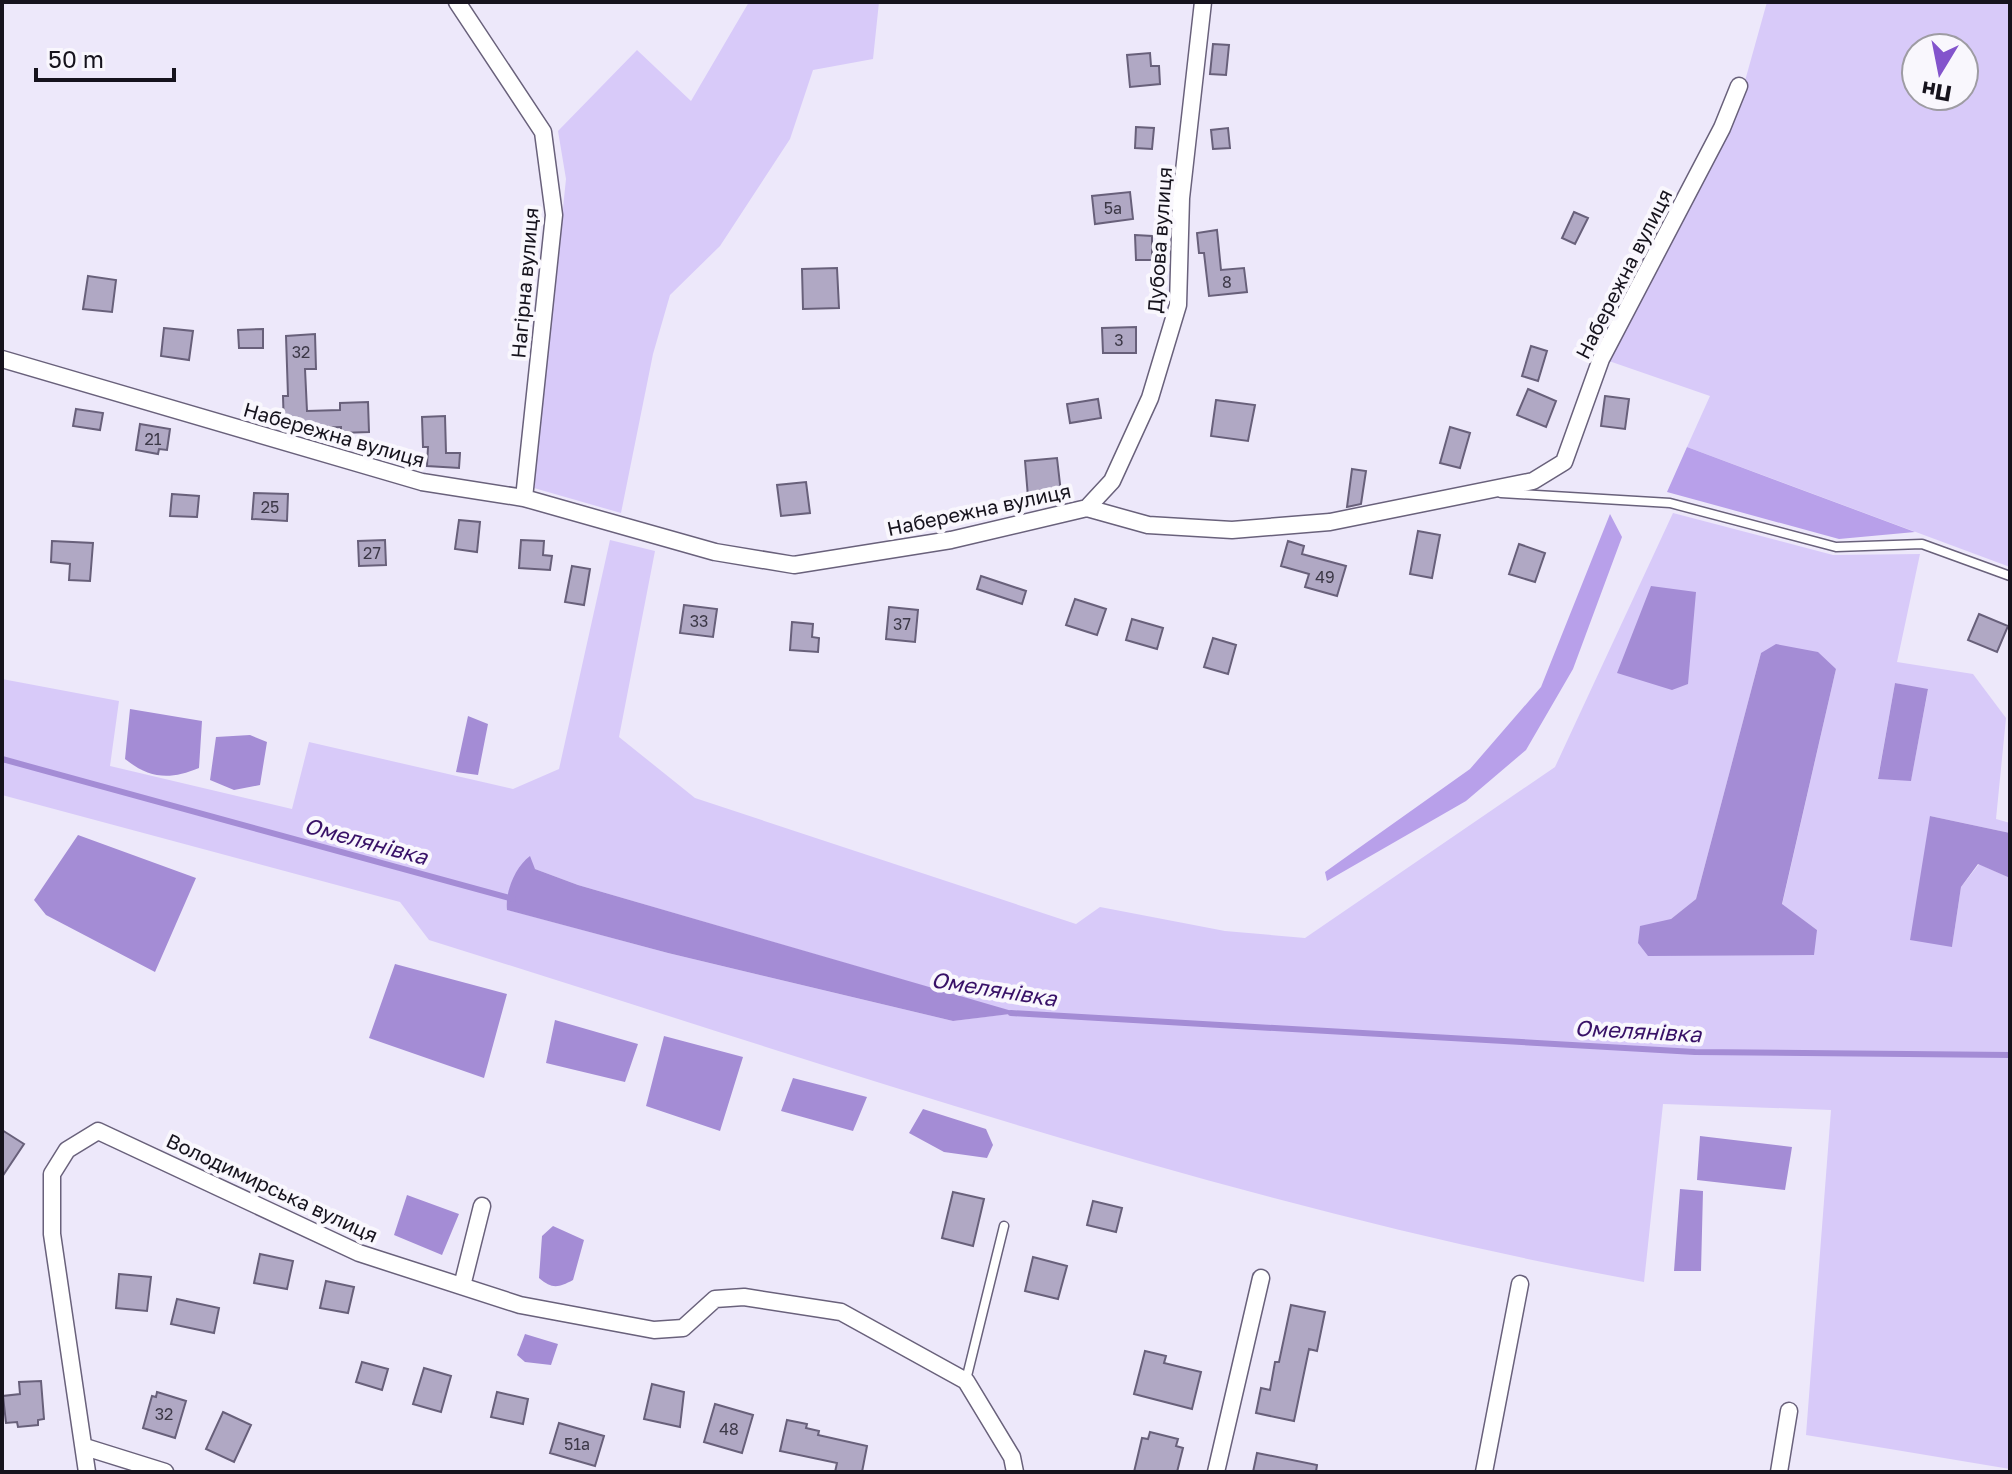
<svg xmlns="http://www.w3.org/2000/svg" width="2012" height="1474" viewBox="0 0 2012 1474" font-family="'Golos Text',sans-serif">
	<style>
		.green { fill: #d8caf9; fill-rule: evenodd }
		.forest { fill: #b8a0ea }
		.water { fill: #a48cd5 }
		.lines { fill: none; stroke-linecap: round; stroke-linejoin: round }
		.stream { stroke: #a48cd5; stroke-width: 6 }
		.building { fill: #b0a8c4; stroke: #68607a; stroke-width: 2 }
		.service-casing { stroke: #69617b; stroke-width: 11 }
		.minor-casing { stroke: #69617b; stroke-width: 19 }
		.service { stroke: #fff; stroke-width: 8 }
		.minor { stroke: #fff; stroke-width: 16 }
		.labels { text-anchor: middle; stroke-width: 8; stroke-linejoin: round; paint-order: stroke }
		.number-label { font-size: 16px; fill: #3c3847 }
		.street-label { font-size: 20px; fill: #16131d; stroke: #f9f7fd }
		.water-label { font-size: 22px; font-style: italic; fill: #381167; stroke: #f9f7fd }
	</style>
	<rect width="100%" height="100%" fill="#ede8fa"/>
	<!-- green -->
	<path class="green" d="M749 2H879L873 59 813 70 790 139 720 246 670 295 653 354 621 513 534 488 566 179 558 131 637 50 691 101Z
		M1767 2H2010V567L1687 447 1710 396 1606 360 1743 88ZM1916 48H1964V96H1916Z
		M1673 513 1833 555 1920 554 1897 662 1973 674 2006 718 1996 819 2010 823V833L1930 816 1952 947 1961 887 1979 864 2010 878V1469L1806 1435 1831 1110 1663 1104 1644 1282C1230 1206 830 1065 429 940L400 902 2 795V679L119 701 110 766 292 809 309 742 513 789 559 769 610 540 655 551 619 737 695 798 1076 924 1100 907 1225 931 1305 938 1555 767ZM1761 653 1836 669 1782 905 1817 930 1671 919 1696 899ZM1895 683 1928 690 1911 780 1878 778ZM535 869 578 885 1016 1013 953 1021 668 953 508 910Z"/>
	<!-- forest -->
	<path class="forest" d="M1687 447 1915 532 1839 539 1667 492Z
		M1610 514 1622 537 1573 669 1526 750 1466 801 1327 881 1325 872 1470 769 1541 687Z"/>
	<!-- water -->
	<path class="water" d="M1651 586 1696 592 1688 684 1672 690 1617 673Z
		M1776 644 1818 652 1836 669 1782 904 1817 930 1814 955 1648 956 1638 943 1640 926 1671 919 1696 899 1761 653Z
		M1895 683 1928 689 1911 781 1878 779Z
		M130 709 202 721 199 768C170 780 150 779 125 759Z
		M468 716 488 724 478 775 456 772Z
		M250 735 267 742 260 785 234 790 210 780 216 737Z
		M1930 816 2010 833V878L1978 864 1961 887 1952 947 1910 940Z
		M78 835 196 878 155 972 46 915 34 900Z
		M530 856 535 869 578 885 1019 1013 953 1021 668 953 507 910C505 892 515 867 530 856Z
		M395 964 507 994 484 1078 369 1038Z
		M555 1020 638 1044 625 1082 546 1063Z
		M664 1036 743 1057 720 1131 646 1106Z
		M793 1078 867 1097 853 1131 781 1111Z
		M923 1109 986 1129 993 1145 987 1158 944 1152 909 1133Z
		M1700 1136 1792 1147 1785 1190 1697 1180Z
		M1680 1189 1703 1191 1701 1271H1674Z
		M407 1195 459 1214 442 1255 394 1235Z
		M553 1226 584 1240 573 1280C558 1288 552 1289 539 1278L542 1236Z
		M525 1334 558 1344 551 1365 525 1362 517 1355Z"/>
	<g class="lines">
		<!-- stream -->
		<path class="stream" d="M2 759 513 899
			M1011 1013 1695 1052 2010 1055"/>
	</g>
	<!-- building -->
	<path class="building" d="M1213 44 1229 45 1226 75 1210 74Z
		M1150 53 1151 66H1159L1160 84 1130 87 1127 55Z
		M1136 127 1154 128 1152 149 1135 148Z
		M1228 128 1230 148 1213 149 1211 130Z
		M1130 192 1133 219 1095 224 1092 196Z
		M1574 212 1588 218 1575 244 1562 238Z
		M1217 230 1221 270 1244 268 1247 292 1209 296 1204 253H1199L1197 233Z
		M1135 235 1152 236V260H1136Z
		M837 268 839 308 803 309 802 269Z
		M88 276 116 280 112 312 83 309Z
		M1136 327V353H1103L1102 328Z
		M164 328 193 331 189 360 161 356Z
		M263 329V348H239L238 330Z
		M315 334 316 369H305L307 411 340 410V403L368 402 369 432 341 433V427L284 429 283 396H288L286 336Z
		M1531 346 1547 351 1538 381 1522 376Z
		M1528 389 1556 401 1546 427 1517 415Z
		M1605 396 1629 399 1625 429 1601 426Z
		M1098 399 1101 418 1070 423 1067 404Z
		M1216 400 1255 405 1248 441 1211 436Z
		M76 409 103 413 100 430 73 426Z
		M445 416 446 453H460L459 468 427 466 428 447H423L422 417Z
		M140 424 170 429 167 450 159 449 158 454 136 450Z
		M1450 427 1470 433 1460 468 1440 463Z
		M1057 458 1061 493 1028 497 1025 461Z
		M1352 469 1366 471 1361 504 1347 507Z
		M806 482 810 513 781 516 777 485Z
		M254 493 288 494 287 521 252 519Z
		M172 494 199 496 197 517 170 516Z
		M459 520 480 522 477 552 455 549Z
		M1418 531 1440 535 1432 578 1410 574Z
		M385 540 386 565 359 566 358 541Z
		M521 540 544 541 543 555 552 556 550 570 519 568Z
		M52 541 93 543 90 581 69 580 70 564 51 562Z
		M1288 541 1304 546 1302 554 1346 566 1337 596 1305 587 1309 574 1281 566Z
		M1519 544 1545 553 1535 582 1509 574Z
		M572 566 590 569 584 605 565 602Z
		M981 576 1026 591 1022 604 977 589Z
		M1075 599 1106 609 1097 635 1066 625Z
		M684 605 717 609 713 637 680 633Z
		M889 607 918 610 915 642 886 639Z
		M1979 614 2008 626 1997 652 1968 640Z
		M1132 619 1163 628 1157 649 1126 640Z
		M792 622 813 624 812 637 819 638 818 652 790 650Z
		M1213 638 1236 645 1228 674 1204 667Z
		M2 1130 24 1144 2 1177Z
		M953 1192 984 1199 973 1246 942 1238Z
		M1093 1201 1122 1208 1116 1232 1087 1225Z
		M260 1254 293 1261 287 1289 254 1283Z
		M1033 1257 1067 1266 1058 1299 1025 1291Z
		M119 1274 151 1277 147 1311 116 1308Z
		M326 1281 354 1287 348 1313 320 1308Z
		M177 1299 219 1308 214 1333 171 1324Z
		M1291 1305 1325 1312 1317 1351 1309 1349 1294 1421 1256 1413 1261 1388 1270 1390 1275 1362H1279Z
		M1145 1351 1166 1356 1164 1363 1201 1372 1192 1409 1134 1394Z
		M362 1362 388 1369 382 1390 356 1382Z
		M424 1368 451 1376 441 1412 413 1404Z
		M41 1381 44 1419 38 1420V1425L18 1427 17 1422 6 1423 3 1396 20 1394 19 1382Z
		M652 1384 684 1392 680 1427 644 1419Z
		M157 1392 186 1401 175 1438 143 1428 152 1396 156 1397Z
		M497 1392 528 1399 523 1424 491 1417Z
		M715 1404 753 1415 742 1453 704 1442Z
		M223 1412 251 1425 234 1462 206 1449Z
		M787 1420 807 1424 806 1428 819 1431 818 1435 867 1446 862 1472H835L837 1463 780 1451Z
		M559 1423 604 1436 595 1466 550 1453Z
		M1150 1432 1178 1439 1176 1446 1183 1448 1177 1472H1134L1142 1438 1148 1439Z
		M1257 1453 1317 1465 1316 1472H1253Z"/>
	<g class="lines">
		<!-- service casing -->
		<g class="service-casing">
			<path id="service" d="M1501 493 1670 503 1836 547 1922 544 2010 576
				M966 1380 1004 1226"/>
		</g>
		<!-- minor casing -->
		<g class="minor-casing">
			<path id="minor" d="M457 2 543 132 554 215 524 498
				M2 359 422 482 524 498 715 552 794 565 951 540 1087 508 1148 525 1232 530 1330 522 1533 481 1564 462 1601 359 1722 128 1739 86
				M1087 508 1112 481 1150 398 1178 305 1181 198 1203 2
				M462 1286 482 1206
				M85 1447 165 1472
				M87 1472 52 1234V1174L67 1150 98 1131 359 1253 520 1305 654 1330 683 1328 715 1299 744 1297 841 1312 966 1381 1012 1457 1015 1472
				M1216 1472 1261 1278
				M1484 1472 1520 1284
				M1779 1472 1789 1411"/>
		</g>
		<!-- service -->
		<use href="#service" class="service"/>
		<!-- minor -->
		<use href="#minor" class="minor"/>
	</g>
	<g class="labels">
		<!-- number labels -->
		<g class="number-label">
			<text x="1113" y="214">5а</text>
			<text x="1227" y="288">8</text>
			<text x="1119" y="346">3</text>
			<text x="301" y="358">32</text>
			<text x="153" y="445">21</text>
			<text x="270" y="513">25</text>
			<text x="372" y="559">27</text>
			<text x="1325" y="583">49</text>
			<text x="699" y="627">33</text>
			<text x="902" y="630">37</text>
			<text x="164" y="1420">32</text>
			<text x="729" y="1435">48</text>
			<text x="577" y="1450">51а</text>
		</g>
		<!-- street labels -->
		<g class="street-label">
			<text transform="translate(1160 240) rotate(-86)" y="7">Дубова вулиця</text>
			<text transform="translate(1624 274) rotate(-63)" y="7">Набережна вулиця</text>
			<text transform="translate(525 283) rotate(-85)" y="7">Нагірна вулиця</text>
			<text transform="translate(334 435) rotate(16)" y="7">Набережна вулиця</text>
			<text transform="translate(979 510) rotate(-12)" y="7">Набережна вулиця</text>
			<text transform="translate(272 1188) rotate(25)" y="7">Володимирська вулиця</text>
		</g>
		<!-- water labels -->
		<g class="water-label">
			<text transform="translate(366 841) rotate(15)" y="8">Омелянівка</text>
			<text transform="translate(994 989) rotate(9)" y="8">Омелянівка</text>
			<text transform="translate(1638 1031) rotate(3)" y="8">Омелянівка</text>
		</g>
	</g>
	<!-- border -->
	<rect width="2012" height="1474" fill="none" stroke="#16131d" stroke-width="8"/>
	<!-- north arrow -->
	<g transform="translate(1940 72) rotate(190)"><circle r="38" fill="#f9f7fd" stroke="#9e9ca3" stroke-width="2"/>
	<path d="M0-6L14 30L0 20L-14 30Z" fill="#8354cc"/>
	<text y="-12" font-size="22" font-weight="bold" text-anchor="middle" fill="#16131d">Пн</text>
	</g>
	<!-- scale -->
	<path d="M36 68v12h138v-12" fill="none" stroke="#16131d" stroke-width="4"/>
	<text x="48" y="68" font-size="24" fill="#16131d" stroke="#f9f7fd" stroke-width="6" paint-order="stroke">50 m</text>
</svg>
